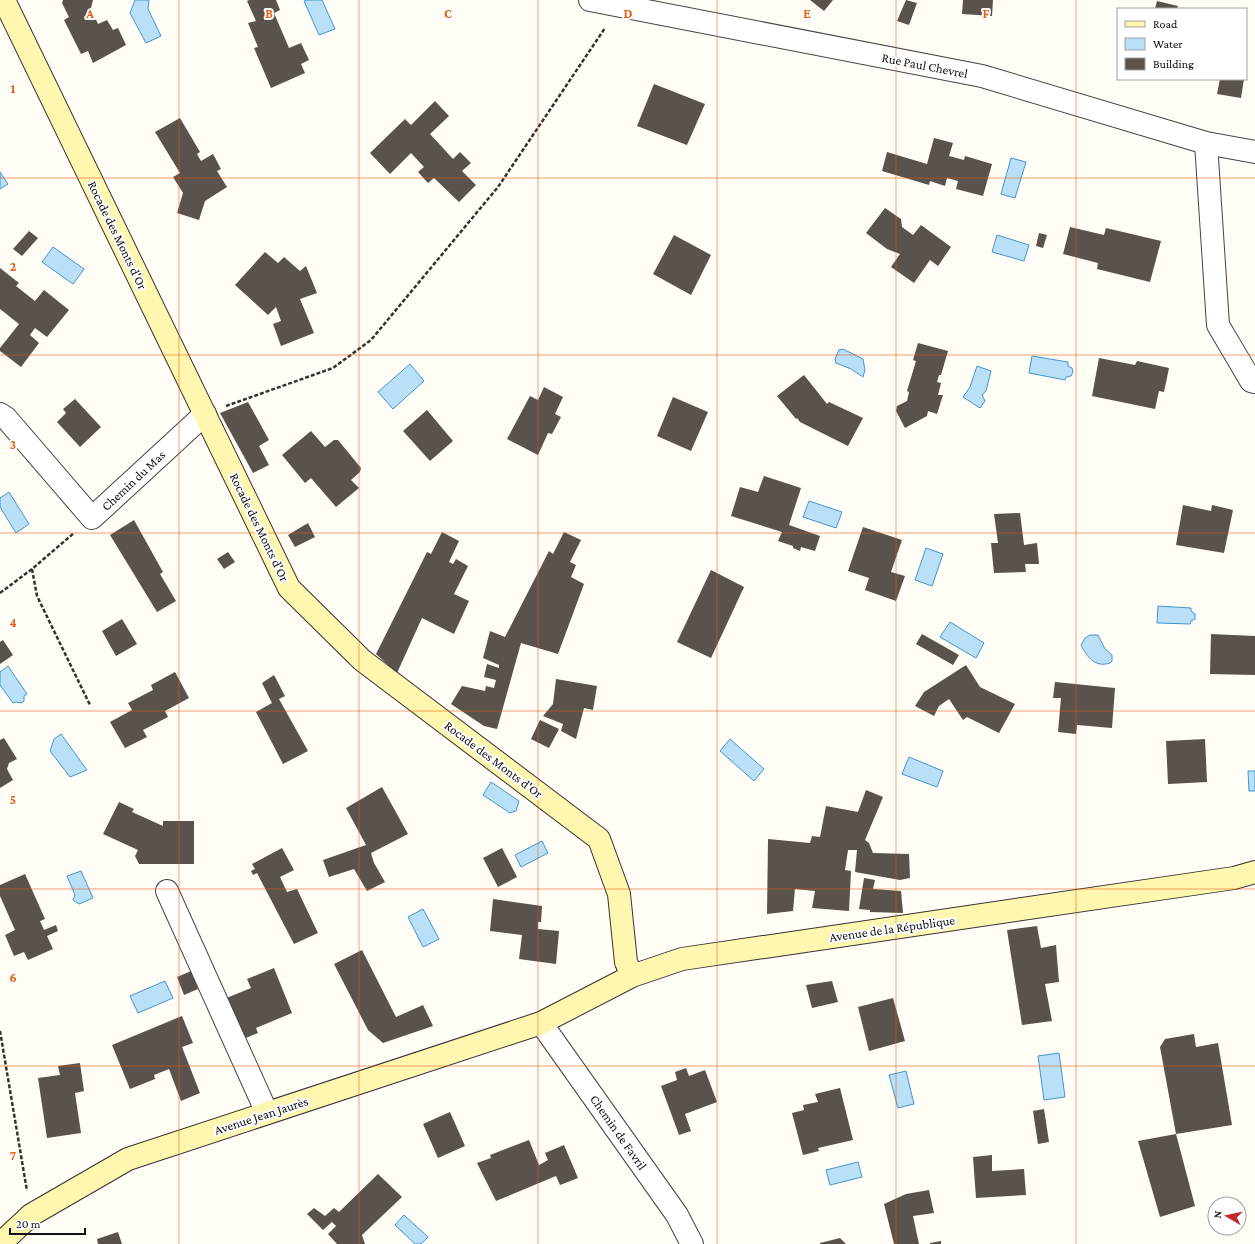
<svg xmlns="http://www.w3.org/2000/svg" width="1255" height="1244" viewBox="0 0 1255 1244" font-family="'Crimson Pro',serif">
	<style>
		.water { fill: #b9e0f7; stroke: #3f96cf }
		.building { fill: #5a524d }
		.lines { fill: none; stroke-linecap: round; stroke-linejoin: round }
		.street-casing { stroke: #444; stroke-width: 24 }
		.secondary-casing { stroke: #333; stroke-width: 24 }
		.path { stroke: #333; stroke-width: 2.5; stroke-dasharray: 4 2; stroke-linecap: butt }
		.street { stroke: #fff; stroke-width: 22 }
		.secondary { stroke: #fff6b0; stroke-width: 22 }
		.grid { fill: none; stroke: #e8590c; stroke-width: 1; stroke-opacity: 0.55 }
		.labels { text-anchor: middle; stroke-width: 4; stroke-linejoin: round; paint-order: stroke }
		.street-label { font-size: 13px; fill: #111; stroke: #fff }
		.grid-label { font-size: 13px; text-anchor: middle; font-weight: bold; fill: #e8590c; stroke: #fff; stroke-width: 4; stroke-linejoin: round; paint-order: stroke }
	</style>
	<rect width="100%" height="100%" fill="#fffdf5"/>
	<!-- water -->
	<path class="water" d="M135 0H149L148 9 161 36 146 43 130 13Z
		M307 0H322L335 29 319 35 304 1Z
		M1011 158 1026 162 1015 198 1001 194Z
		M0 172 8 184 0 189Z
		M997 235 1029 245 1024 261 992 252Z
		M53 247 84 269 73 284 42 262Z
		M843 349 863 359 865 370 863 377 851 369 836 363 835 359 839 350Z
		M1032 356 1068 362V366L1072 368 1073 372 1071 376 1066 377 1065 380 1029 373Z
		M410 364 424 381 393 409 378 392Z
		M977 366 991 371 986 391 982 395 985 401 980 408 963 397 970 387Z
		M9 492 29 524 16 533 0 507V498Z
		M809 501 842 512 836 528 803 517Z
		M926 548 943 554 932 586 915 580Z
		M1158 606 1191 608V611L1195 614V619L1191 621 1190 624 1157 623Z
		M950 622 984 643 976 658 940 637Z
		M1090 635H1098L1105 649 1112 655V661L1110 663C1095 668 1087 657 1081 645L1085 638Z
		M8 666 27 694 24 696V701L22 703 16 702 13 703 0 685V672Z
		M61 734 87 770 70 777 50 751 54 739Z
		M730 739 764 769 754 781 720 751Z
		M909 757 943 771 937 787 902 774Z
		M1248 771H1255V791H1249Z
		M491 782 519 801 516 811 510 813 483 795Z
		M542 841 548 853 521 867 515 855Z
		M81 871 93 898 79 904 73 900 75 895 67 876Z
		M423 909 439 939 423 947 408 917Z
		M165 981 173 998 138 1013 130 996Z
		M1059 1053 1065 1097 1044 1100 1038 1056Z
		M906 1071 914 1104 898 1108 889 1075Z
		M858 1162 862 1177 830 1185 826 1170Z
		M404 1215 428 1237 421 1244H415L395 1225Z"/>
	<!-- building -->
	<path class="building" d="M63 0H93L91 8 98 24 107 20 113 30 118 28 126 45 93 63 88 51 81 54 64 20 69 17 62 3Z
		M249 0H276L280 10 274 13 289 48 301 43 309 60 301 64 305 73 271 88 254 48 258 47 248 23 256 21 247 1Z
		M810 0H833L824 11Z
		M906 0 917 3 909 25 897 21Z
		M963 0H993L992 16 962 14Z
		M1157 1 1178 6 1177 9H1155Z
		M1220 79H1244L1241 98 1217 94Z
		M654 84 705 104 687 145 637 126Z
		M435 101 449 116 430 134 453 159 460 152 471 163 462 171 476 185 459 202 434 178 428 183 418 172 424 167 411 153 390 174 370 153 405 119 411 125Z
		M180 118 200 152 197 154 201 161 213 154 221 169 217 171 227 187 205 201 199 220 177 213 183 193 173 177 180 173 155 132Z
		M934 138 953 143 949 156 964 160 965 156 992 164 983 196 956 189 958 181 947 178 945 186 930 181 929 185 882 171 887 152 927 164Z
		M885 208 901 219 902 227 913 235 921 225 951 247 938 266 930 260 914 283 891 267 900 254 887 249 866 233Z
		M1070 227 1104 235 1106 228 1161 241 1150 282 1097 269 1098 263 1063 254Z
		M29 231 38 238 22 256 13 249Z
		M1039 233 1047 235 1043 248 1036 246Z
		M674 235 711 255 691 295 653 274Z
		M265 252 278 263 284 257 300 271 306 266 317 293 300 299 314 333 281 346 273 324 281 321 276 307 268 315 235 285Z
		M0 268 19 283 16 286 35 301 44 290 69 310 47 337 35 328 30 335 39 343 21 367 0 351V348L19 324 0 309Z
		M918 343 948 351 941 375H939L937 382 941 383 938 395H943L937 414 928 411 927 416 905 428 896 411 897 406 907 401 909 392 907 391 916 361 913 360Z
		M1099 358 1135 365 1137 361 1169 368 1164 392 1159 391 1155 409 1092 396Z
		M804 375 827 404 829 402 863 418 848 446 800 422 797 418 796 419 777 396Z
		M544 387 563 397 555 414 561 417 552 434 548 433 538 455 507 439 530 396 538 400Z
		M673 397 708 412 691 451 657 436Z
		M75 399 101 427 80 447 57 422 66 413 63 409Z
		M248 402 269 440 259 446 269 465 253 473 220 413Z
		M427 410 453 441 430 461 403 431Z
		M311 431 325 447 334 440H338L361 468 360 472 351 480 359 488 336 507 311 478 305 483 282 455Z
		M764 476 801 488 789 525 820 536 815 551 801 547 800 551 793 548V546L778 541 782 532 731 516 740 487 758 492Z
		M1183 505 1211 511 1212 505 1233 510 1224 553 1176 545Z
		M1020 513 1024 545 1037 543 1039 564H1025L1026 572 994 573 991 543H998L994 514Z
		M134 520 163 572 160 574 176 601 157 612 110 535Z
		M308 523 315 537 295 547 288 535Z
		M863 527 902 540 891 572 905 576 896 601 865 590 869 578 848 571Z
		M442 532 459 541 449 562 453 564 456 559 468 566 454 594 469 601 454 634 422 618 397 673 376 654 427 552 431 554Z
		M564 532 581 540 570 562 576 565 571 577 584 584 558 654 521 643 497 729 484 726 451 704 462 686 485 691 486 686 494 688 496 680 484 677 487 664 499 668V665L483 658 490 631 505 637 549 551 553 554Z
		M228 552 235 562 224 569 217 559Z
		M711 570 744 587 711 658 677 642Z
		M122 619 137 644 116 656 102 631Z
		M922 634 959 655 953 665 916 644Z
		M1211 634 1255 636V675L1210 674Z
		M3 640 13 655 0 664V642Z
		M966 665 980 687 1015 704 999 733 967 717 963 720 949 699 939 706 934 716 915 706 924 692Z
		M175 672 189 698 165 711 168 717 143 730 147 737 125 748 110 722 132 710 128 703 153 690 151 685Z
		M274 675 285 696 279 699 308 751 283 764 256 712 272 703 262 683Z
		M556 679 597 686 593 710 584 708 576 739 561 731 563 724 543 716 553 704Z
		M1055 682 1115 688 1112 728 1077 725 1076 734 1058 732 1061 698H1053Z
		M540 720 559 729 549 748 531 739Z
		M4 738 17 759 9 763 7 769 13 780 0 788V740Z
		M1205 739 1207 782 1168 784 1166 741Z
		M382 787 408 834 371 853 374 863 385 882 367 891 354 869 329 877 323 860 366 845 346 808Z
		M866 790 883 797 865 840 869 843 873 853 909 854 910 878 900 880 855 872 857 850H848L845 870 851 871 849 911 812 908 815 891 795 889 793 911 767 914 768 839 810 843 812 836 820 837 826 806 858 812Z
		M119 802 134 809 132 812 163 826V821H194V864H139L135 856 138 850 103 834Z
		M282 848 294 870 280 877 287 892 297 889 318 933 294 944 257 873 253 875 251 871 255 869 252 864Z
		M502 848 517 877 498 887 483 858Z
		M25 874 45 919 40 921 44 930 56 925 58 931 47 936 53 949 28 960 24 952 14 956 5 935 15 930 0 896V885Z
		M864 878 875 880 873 889 901 891 903 913 870 912V910L859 909Z
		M493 899 542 906 541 922H538V929L559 931 556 964 519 959 522 935 490 931Z
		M1037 926 1041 948 1056 945 1059 982 1045 984 1052 1021 1022 1025 1007 930Z
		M362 950 396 1017 423 1005 433 1026 383 1043 368 1030 334 964Z
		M274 968 292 1013 256 1028 258 1033 241 1040 224 999 251 988 247 979Z
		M191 971 198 989 184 995 177 977Z
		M832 981 838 1002 812 1008 806 985Z
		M893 998 905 1041 869 1051 858 1007Z
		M182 1016 193 1043 182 1047 200 1093 181 1101 169 1069 154 1075 155 1079 130 1089 112 1045Z
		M1194 1034 1196 1047 1218 1043 1232 1125 1176 1134 1195 1206 1160 1217 1138 1141 1176 1134 1160 1047 1165 1039Z
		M80 1063 84 1091 75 1093 81 1133 47 1138 38 1078 60 1075 58 1066Z
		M686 1068 689 1076 705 1070 717 1102 685 1114 691 1131 679 1135 661 1086 677 1080 675 1072Z
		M840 1088 853 1140 818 1148 819 1151 803 1155 792 1113 804 1110 803 1105 818 1102 815 1094Z
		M1044 1109 1049 1142 1038 1144 1033 1111Z
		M450 1112 465 1146 438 1158 423 1124Z
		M529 1140 539 1165 548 1160 545 1153 564 1145 578 1178 560 1185 556 1176 496 1201 477 1163 491 1158 490 1155Z
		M992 1155V1171L1024 1169 1026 1195 976 1198 973 1157Z
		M378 1174 402 1197 362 1235 365 1244H337L328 1234 336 1226 332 1222 323 1230 307 1214 314 1208 325 1216 334 1208 339 1212Z
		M929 1190 934 1213 913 1216 919 1244H894L884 1204 906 1194Z
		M118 1232 122 1244H98L97 1239Z
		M840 1238 846 1244H820V1243Z
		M941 1241V1244H930V1243Z"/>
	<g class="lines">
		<!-- street casing -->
		<g class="street-casing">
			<path id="street" d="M590 0 982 76 1206 143 1255 152
				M1206 143 1218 325 1251 381 1255 382
				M0 414 6 418 92 518 205 414
				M167 891 267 1113
				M541 1023 677 1215 692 1244"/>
		</g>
		<!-- secondary casing -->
		<g class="secondary-casing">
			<path id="secondary" d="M4 0 289 588 362 660 599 839 619 894 626 962 632 976
				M0 1244 31 1215 128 1159 541 1023 632 976 682 959 1234 878 1255 872"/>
		</g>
		<!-- path -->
		<path class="path" d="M226 406 333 368 371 340 498 187 605 28
			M32 569 37 596 90 705
			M0 593 32 569 74 533
			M0 1031 27 1191"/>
		<!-- street -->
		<use href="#street" class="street"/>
		<!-- secondary -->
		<use href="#secondary" class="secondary"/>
	</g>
	<!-- grid -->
	<path class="grid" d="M179 0V1244M359 0V1244M538 0V1244M717 0V1244M896 0V1244M1076 0V1244M0 178H1255M0 355H1255M0 533H1255M0 711H1255M0 889H1255M0 1066H1255"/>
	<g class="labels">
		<!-- street labels -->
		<g class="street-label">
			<text transform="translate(925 65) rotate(11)" y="5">Rue Paul Chevrel</text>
			<text transform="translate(118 235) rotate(64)" y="5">Rocade des Monts d'Or</text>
			<text transform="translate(133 480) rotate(-43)" y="5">Chemin du Mas</text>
			<text transform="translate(260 527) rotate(64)" y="5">Rocade des Monts d'Or</text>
			<text transform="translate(494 759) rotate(37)" y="5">Rocade des Monts d'Or</text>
			<text transform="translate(892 928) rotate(-8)" y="5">Avenue de la République</text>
			<text transform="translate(261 1115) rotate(-18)" y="5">Avenue Jean Jaurès</text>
			<text transform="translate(619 1132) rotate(55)" y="5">Chemin de Favril</text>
		</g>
	</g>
	<g class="grid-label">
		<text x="90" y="18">A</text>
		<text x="269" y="18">B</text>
		<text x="448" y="18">C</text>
		<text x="628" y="18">D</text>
		<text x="807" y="18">E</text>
		<text x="986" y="18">F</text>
		<text x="13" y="93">1</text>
		<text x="13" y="271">2</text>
		<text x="13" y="449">3</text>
		<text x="13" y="627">4</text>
		<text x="13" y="804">5</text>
		<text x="13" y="982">6</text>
		<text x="13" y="1160">7</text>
	</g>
	<!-- legend -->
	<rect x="1117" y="8" width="130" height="72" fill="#ffffff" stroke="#a0a0a0"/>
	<rect x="1125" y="21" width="20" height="6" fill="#fff6b0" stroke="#a0a0a0"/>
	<text x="1153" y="28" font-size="12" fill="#111111">Road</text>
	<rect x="1125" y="38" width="20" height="12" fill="#b9e0f7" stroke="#a0a0a0"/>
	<text x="1153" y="48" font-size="12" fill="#111111">Water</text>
	<rect x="1125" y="58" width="20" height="12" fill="#5a524d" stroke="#a0a0a0"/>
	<text x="1153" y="68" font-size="12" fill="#111111">Building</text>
	<!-- north arrow -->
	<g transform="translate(1227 1216) rotate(279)"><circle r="19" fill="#ffffff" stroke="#a0a0a0"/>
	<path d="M0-3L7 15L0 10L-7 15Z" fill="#c4262e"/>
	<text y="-6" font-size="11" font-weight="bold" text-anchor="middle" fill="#111111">N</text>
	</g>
	<!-- scale -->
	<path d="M10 1228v6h75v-6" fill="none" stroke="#111111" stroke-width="2"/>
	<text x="16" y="1228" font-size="12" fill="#111111" stroke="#ffffff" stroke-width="3" paint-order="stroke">20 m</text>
</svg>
